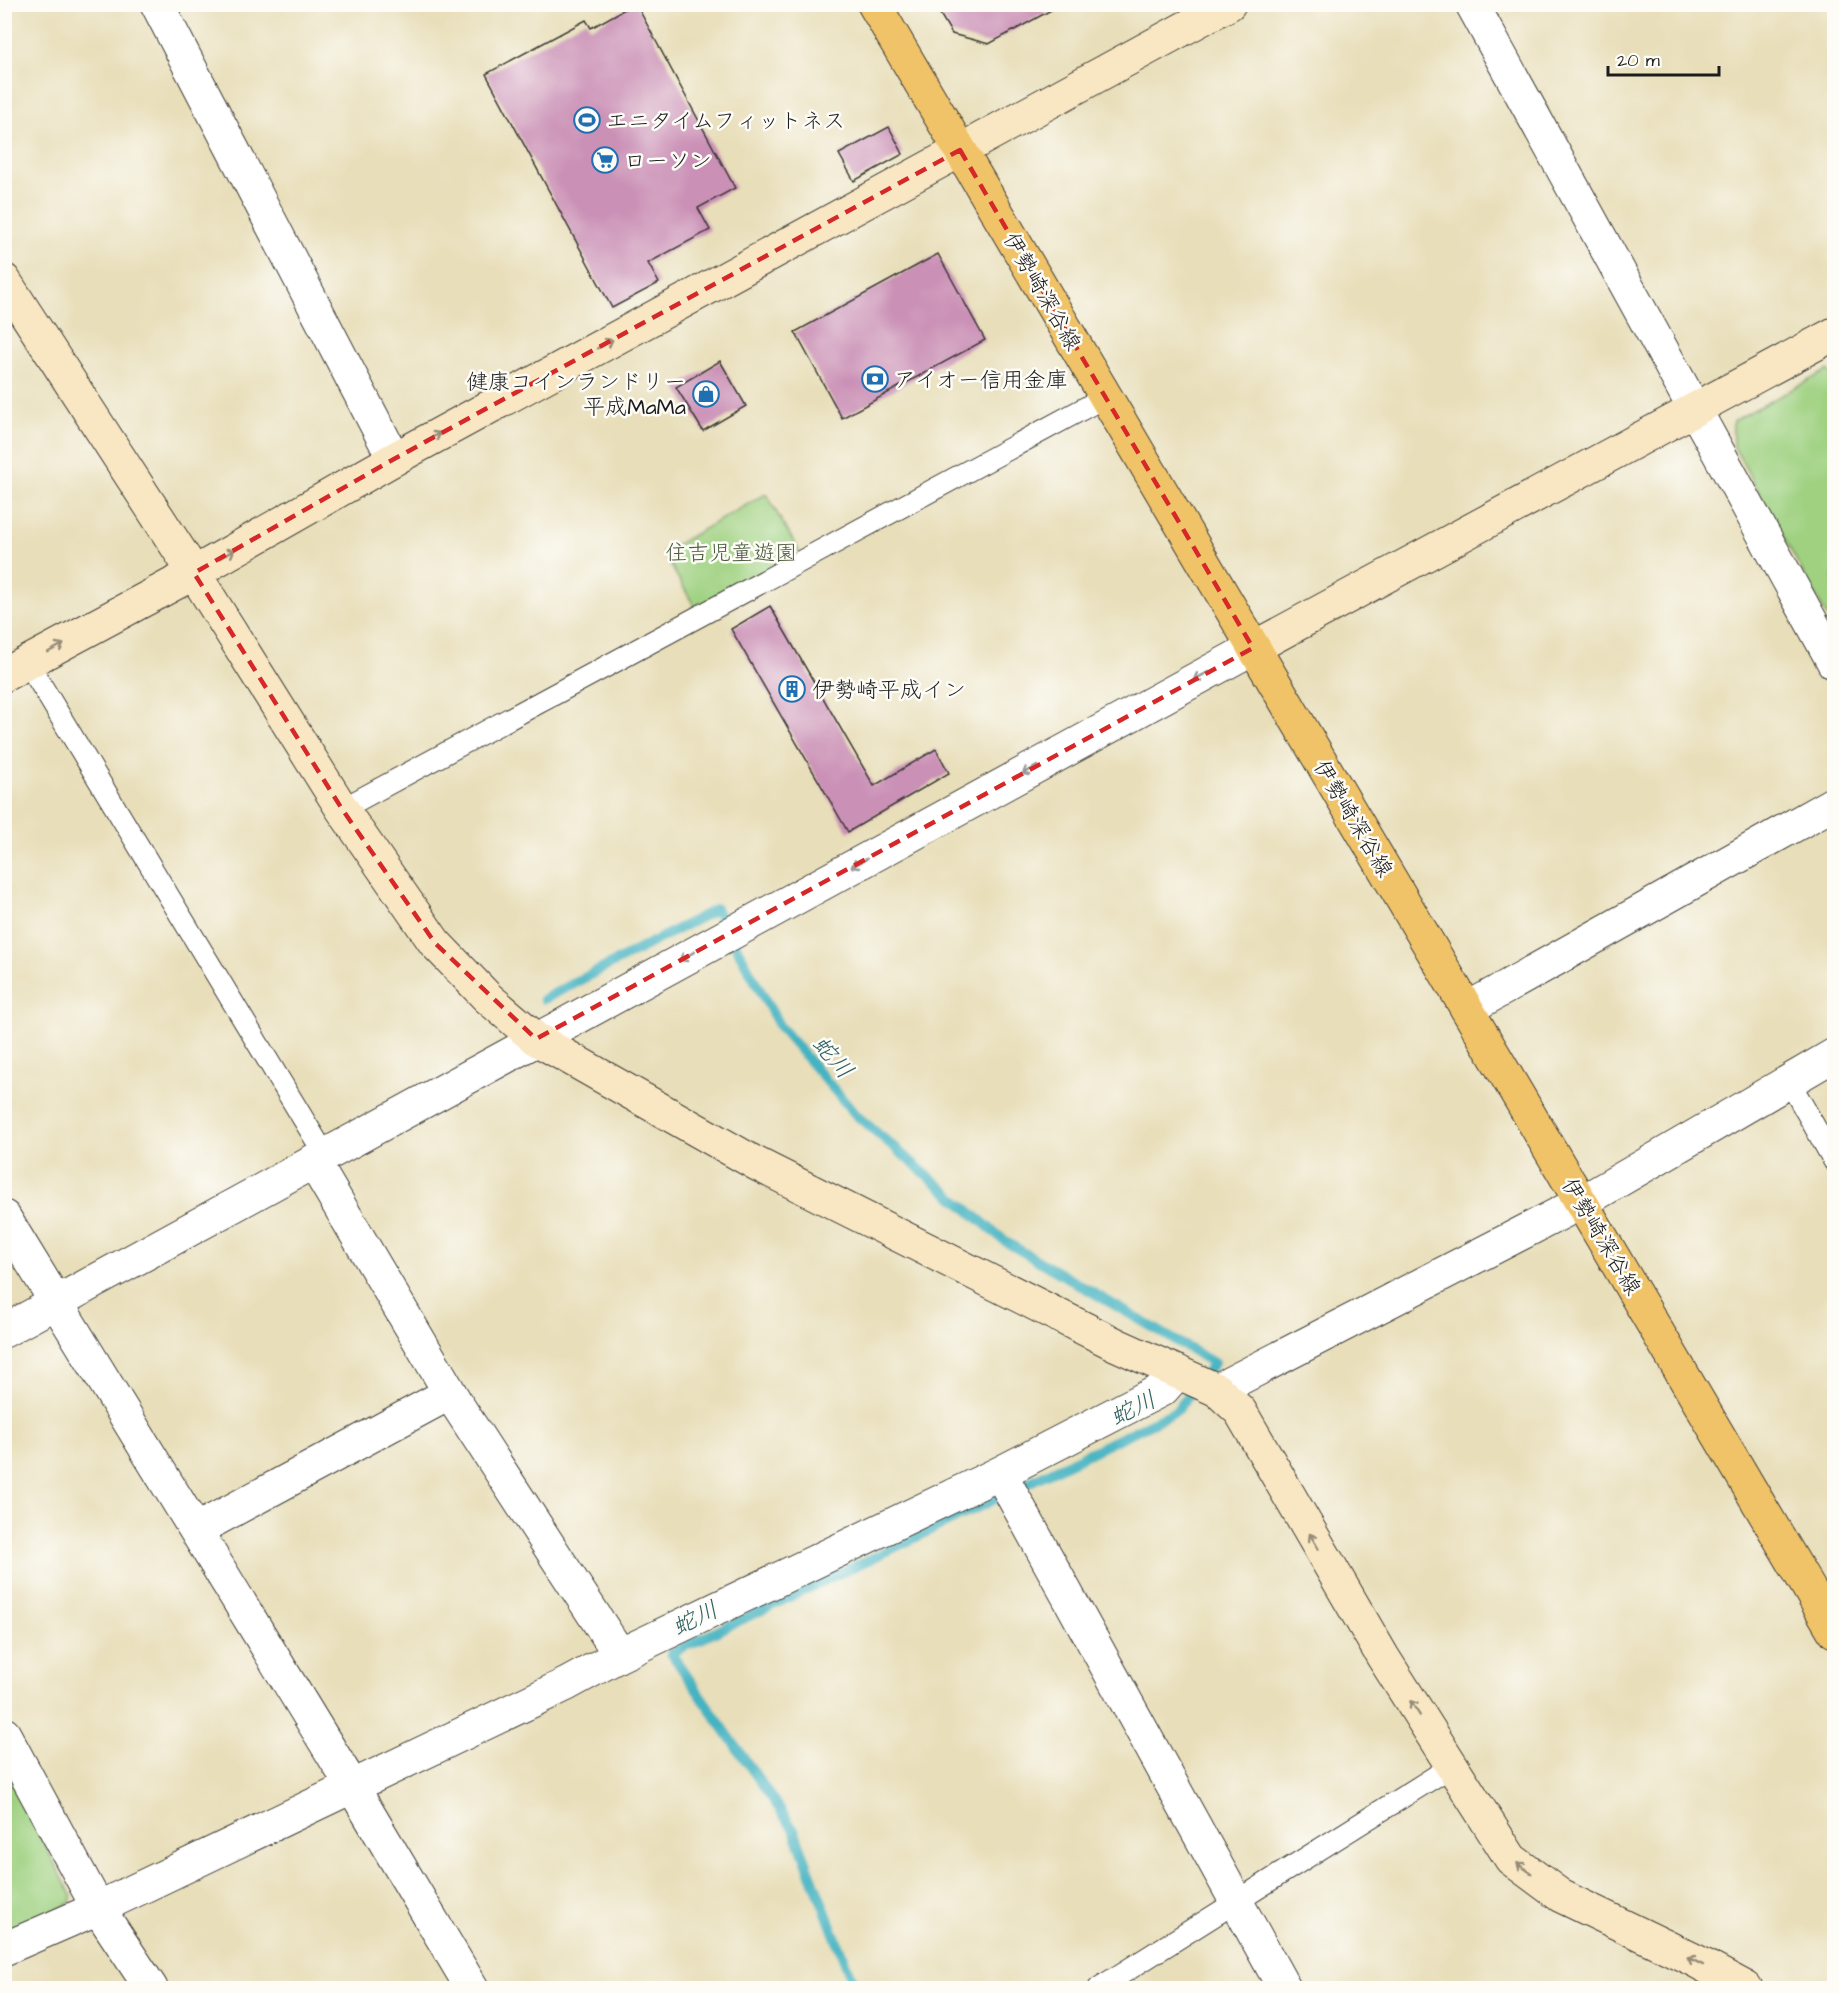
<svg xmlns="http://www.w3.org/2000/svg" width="1839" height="1993" viewBox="0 0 1839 1993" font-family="'Architects Daughter','Klee One',sans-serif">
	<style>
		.green { fill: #9fd181; stroke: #5e764e; stroke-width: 1.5 }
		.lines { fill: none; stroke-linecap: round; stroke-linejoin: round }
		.stream { stroke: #45b3c1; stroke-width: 10 }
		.building { fill: #ca90b6 }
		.lane-casing { stroke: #3b3934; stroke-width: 23 }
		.street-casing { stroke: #3b3934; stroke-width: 35 }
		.secondary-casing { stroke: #3b3934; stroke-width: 35 }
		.primary-casing { stroke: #3b3934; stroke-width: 35 }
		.lane { stroke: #fff; stroke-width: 21 }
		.street { stroke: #fff; stroke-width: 33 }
		.secondary { stroke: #f9e7c3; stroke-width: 33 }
		.primary { stroke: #f0c369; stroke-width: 33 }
		.oneway { stroke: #968c78 }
		.oneway2 { stroke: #999 }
		.marked { fill: none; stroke: #d62828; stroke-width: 4.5; stroke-dasharray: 12 8; stroke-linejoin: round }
		.labels { text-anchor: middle; stroke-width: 5; stroke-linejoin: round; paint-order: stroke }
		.poi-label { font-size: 22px; fill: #1c1c1c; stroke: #fdfcf7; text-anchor: start }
		.street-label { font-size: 22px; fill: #1c1c1c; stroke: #fdfcf7 }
		.park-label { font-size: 22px; fill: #4a5b3f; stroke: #fdfcf7 }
		.water-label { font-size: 24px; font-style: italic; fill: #2e6066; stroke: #fdfcf7 }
	</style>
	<rect width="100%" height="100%" fill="#fdfcf7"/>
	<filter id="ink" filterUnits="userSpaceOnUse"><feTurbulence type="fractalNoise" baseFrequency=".0167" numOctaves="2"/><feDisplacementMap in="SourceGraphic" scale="12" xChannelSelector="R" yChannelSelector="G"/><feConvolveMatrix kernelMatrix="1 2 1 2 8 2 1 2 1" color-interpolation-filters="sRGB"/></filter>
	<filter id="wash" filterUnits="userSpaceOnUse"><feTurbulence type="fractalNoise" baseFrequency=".008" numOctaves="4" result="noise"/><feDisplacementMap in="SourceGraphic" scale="24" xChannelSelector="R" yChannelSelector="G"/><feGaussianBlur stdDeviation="1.35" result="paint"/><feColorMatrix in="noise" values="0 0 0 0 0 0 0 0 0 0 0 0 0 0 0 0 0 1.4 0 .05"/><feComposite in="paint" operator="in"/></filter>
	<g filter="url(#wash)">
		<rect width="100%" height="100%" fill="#e8deb9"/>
		<!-- green -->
		<path class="green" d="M1828 370 1834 381V629L1733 445V421Z
			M766 494 799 551 696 609 663 552Z
			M4 1768 72 1896 70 1903 4 1935Z"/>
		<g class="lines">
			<!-- stream -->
			<path class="stream" d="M544 999 716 909 780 1027 856 1115 1006 1242 1214 1363 1176 1411 904 1543 671 1653 794 1830 855 1988"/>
		</g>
		<g id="blocks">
			<!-- building -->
			<path class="building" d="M634 4H636L735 188 698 208 710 230 648 263 659 283 612 308 486 74 586 20 591 28Z
				M934 4H1062L989 44 952 34Z
				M889 127 903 154 854 181 839 154Z
				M938 254 985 340 842 418 795 332Z
				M720 361 746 406 703 431 676 387Z
				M770 606 874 786 936 749 949 773 848 832 731 629Z"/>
		</g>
	</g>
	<g filter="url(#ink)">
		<use href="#blocks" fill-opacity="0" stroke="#3b3934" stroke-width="1.5"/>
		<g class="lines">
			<!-- lane casing -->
			<g class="lane-casing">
				<path id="lane" d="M28 663 325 1155
					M342 809 1105 397
					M1789 1081 1834 1161
					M1099 1988 1452 1766"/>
			</g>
			<!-- street casing -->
			<g class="street-casing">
				<path id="street" d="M157 4 394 459
					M1472 4 1834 663
					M1467 1009 1834 803
					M313 1161 456 1403 620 1655
					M4 1217 352 1786 472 1988
					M4 1331 1253 648
					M1217 1390 1582 1202 1834 1055
					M1000 1473 1284 1988
					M196 1530 450 1393
					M4 1734 98 1908 151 1988
					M4 1949 98 1908 567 1684 620 1655 1000 1473 1163 1389 1178 1372"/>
			</g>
			<!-- secondary casing -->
			<g class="secondary-casing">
				<path id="secondary" d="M4 280 194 573 342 809 435 943 488 998 536 1039 755 1163 1117 1345 1217 1390 1240 1411 1383 1657 1511 1859 1561 1896 1694 1960 1746 1988
					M1253 648 1834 334
					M4 675 194 573 394 459 1229 4"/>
			</g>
			<!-- primary casing -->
			<g class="primary-casing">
				<path id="primary" d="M874 4 1834 1631"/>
			</g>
			<!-- lane -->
			<use href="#lane" class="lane"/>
			<!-- street -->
			<use href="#street" class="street"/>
			<!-- secondary -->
			<use href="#secondary" class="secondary"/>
			<!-- primary -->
			<use href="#primary" class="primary"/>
		</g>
		<!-- one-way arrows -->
		<defs><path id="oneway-shaft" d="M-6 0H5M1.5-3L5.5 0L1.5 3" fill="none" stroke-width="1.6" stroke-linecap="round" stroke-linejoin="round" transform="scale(1.5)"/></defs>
		<g class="oneway">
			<use href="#oneway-shaft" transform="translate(605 344) rotate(-29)"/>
			<use href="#oneway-shaft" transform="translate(433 437) rotate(-29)"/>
			<use href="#oneway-shaft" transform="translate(227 554) rotate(-30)"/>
			<use href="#oneway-shaft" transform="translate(56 648) rotate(-28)"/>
			<use href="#oneway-shaft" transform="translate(1314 1541) rotate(-120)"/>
			<use href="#oneway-shaft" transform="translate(1415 1708) rotate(-123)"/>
			<use href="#oneway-shaft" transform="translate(1524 1868) rotate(-144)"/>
			<use href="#oneway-shaft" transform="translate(1695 1961) rotate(-153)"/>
		</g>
		<g class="oneway2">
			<use href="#oneway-shaft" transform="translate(1201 676) rotate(151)"/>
			<use href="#oneway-shaft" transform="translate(1030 770) rotate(151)"/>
			<use href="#oneway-shaft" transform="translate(859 863) rotate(151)"/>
			<use href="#oneway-shaft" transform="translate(687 956) rotate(151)"/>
		</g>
	</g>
	<!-- marked area -->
	<path class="marked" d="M960 150 1253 648 536 1039 435 943 342 809 194 573 394 459Z"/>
	<!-- icons -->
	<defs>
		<g id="stadium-ring" transform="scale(1.35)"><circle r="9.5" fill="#fdfcf7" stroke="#1f6fb2" stroke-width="1.5"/><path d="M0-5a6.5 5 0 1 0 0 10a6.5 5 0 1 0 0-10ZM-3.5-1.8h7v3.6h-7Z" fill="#1f6fb2"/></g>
		<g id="supermarket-ring" transform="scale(1.35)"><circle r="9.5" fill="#fdfcf7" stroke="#1f6fb2" stroke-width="1.5"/><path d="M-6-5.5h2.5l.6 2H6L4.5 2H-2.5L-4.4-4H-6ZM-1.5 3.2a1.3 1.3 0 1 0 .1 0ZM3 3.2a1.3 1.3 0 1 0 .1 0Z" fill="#1f6fb2"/></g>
		<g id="bank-ring" transform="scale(1.35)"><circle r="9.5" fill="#fdfcf7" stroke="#1f6fb2" stroke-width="1.5"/><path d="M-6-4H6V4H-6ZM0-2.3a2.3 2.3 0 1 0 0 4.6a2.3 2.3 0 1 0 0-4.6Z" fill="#1f6fb2"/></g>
		<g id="shop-ring" transform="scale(1.35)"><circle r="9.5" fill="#fdfcf7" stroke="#1f6fb2" stroke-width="1.5"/><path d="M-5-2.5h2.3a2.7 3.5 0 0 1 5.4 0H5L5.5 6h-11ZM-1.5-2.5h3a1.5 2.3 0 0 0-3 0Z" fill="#1f6fb2"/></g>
		<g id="building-ring" transform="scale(1.35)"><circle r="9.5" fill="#fdfcf7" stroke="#1f6fb2" stroke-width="1.5"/><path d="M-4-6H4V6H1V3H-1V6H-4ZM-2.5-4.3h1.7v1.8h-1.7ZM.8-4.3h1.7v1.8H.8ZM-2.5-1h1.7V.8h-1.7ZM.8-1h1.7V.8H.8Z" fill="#1f6fb2"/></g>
	</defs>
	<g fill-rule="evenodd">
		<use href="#stadium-ring" x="587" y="120"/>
		<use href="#supermarket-ring" x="605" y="160"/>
		<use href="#bank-ring" x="875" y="379"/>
		<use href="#shop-ring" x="706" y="394"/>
		<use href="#building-ring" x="792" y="689"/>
	</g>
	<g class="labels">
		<!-- poi labels -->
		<g class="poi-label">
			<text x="606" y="128">エニタイムフィットネス</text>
			<text x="624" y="168">ローソン</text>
			<text x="894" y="387">アイオー信用金庫</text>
			<text x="686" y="389" text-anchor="end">健康コインランドリー<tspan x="686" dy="25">平成MaMa</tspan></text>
			<text x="812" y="697">伊勢崎平成イン</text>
		</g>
		<!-- street labels -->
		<g class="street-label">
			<text transform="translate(1043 291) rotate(60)" y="8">伊勢崎深谷線</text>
			<text transform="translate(1354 818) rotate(59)" y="8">伊勢崎深谷線</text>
			<text transform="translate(1602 1236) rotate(59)" y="8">伊勢崎深谷線</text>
		</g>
		<!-- park labels -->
		<g class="park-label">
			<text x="731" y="560">住吉児童遊園</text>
		</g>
		<!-- water labels -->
		<g class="water-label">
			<text transform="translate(833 1057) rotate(49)" y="8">蛇川</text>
			<text transform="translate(1133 1408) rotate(-26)" y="8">蛇川</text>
			<text transform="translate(695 1618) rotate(-26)" y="8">蛇川</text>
		</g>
	</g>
	<!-- margin -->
	<rect width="1839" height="1993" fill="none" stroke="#fdfcf7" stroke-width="24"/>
	<!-- scale -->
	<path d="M1608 66v9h111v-9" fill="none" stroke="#1c1c1c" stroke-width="3"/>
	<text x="1617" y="66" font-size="18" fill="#1c1c1c" stroke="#fdfcf7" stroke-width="4.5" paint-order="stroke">20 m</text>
</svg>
